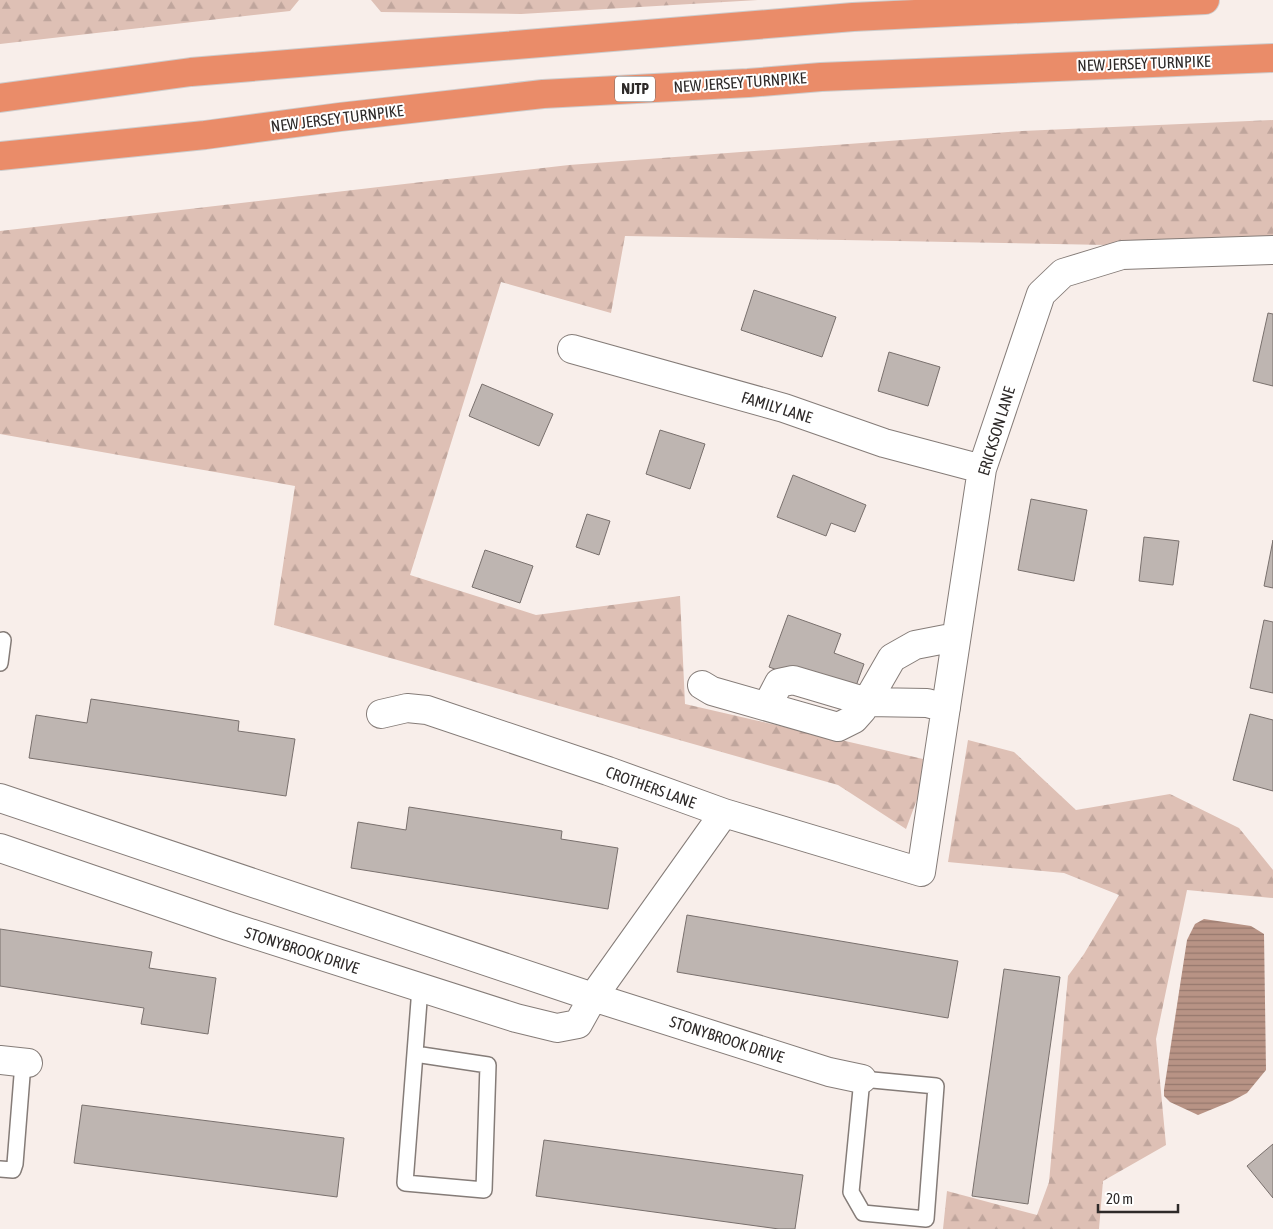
<svg xmlns="http://www.w3.org/2000/svg" width="1273" height="1229" viewBox="0 0 1273 1229" font-family="'Asap Condensed',sans-serif">
	<style>
		.forest { fill: url(#forest-firs) }
		.water { fill: url(#water-rules) }
		.building { fill: #beb5b1; stroke: #79706d }
		.lines { fill: none; stroke-linecap: round; stroke-linejoin: round }
		.lane-casing { stroke: #857c78; stroke-width: 18 }
		.street-casing { stroke: #857c78; stroke-width: 30 }
		.highway-casing { stroke: #cdcccc; stroke-width: 30 }
		.lane { stroke: #fff; stroke-width: 15 }
		.street { stroke: #fff; stroke-width: 28 }
		.highway { stroke: #ea8c69; stroke-width: 28 }
		.labels { text-anchor: middle; stroke-width: 4; stroke-linejoin: round; paint-order: stroke }
		.shield { fill: #fff; stroke: #6d6a69; stroke-width: 1 }
		.shield-label { font-size: 15px; font-weight: bold; fill: #2e2a29 }
		.street-label { font-size: 16px; fill: #2e2a29; stroke: #fff }
	</style>
	<defs>
		<pattern id="forest-firs" width="22" height="20" patternUnits="userSpaceOnUse" patternTransform="scale(1.25)"><rect width="22" height="20" fill="#dec0b5"/><path d="M5 1l3.5 6h-7zM16 11l3.5 6h-7z" fill="#bfa59c"/></pattern>
		<pattern id="water-rules" width="6" height="5" patternUnits="userSpaceOnUse" patternTransform="scale(1.25)"><rect width="6" height="5" fill="#b89385"/><path d="M0 2.5h6" fill="none" stroke="#96786d"/></pattern>
	</defs>
	<rect width="100%" height="100%" fill="#f8eeea"/>
	<!-- forest -->
	<path class="forest" d="M0 0H299L290 11 0 44Z
		M371 0H758L521 14 381 12Z
		M1273 120V246L1212 247 625 236 611 313 501 282 410 575 536 615 680 596 685 704 923 759 919 794 906 829 838 785 274 625 295 486 0 434V231L569 165 1022 131Z
		M968 740 1014 752 1076 810 1170 794 1239 828 1273 870V898L1187 890 1156 1039 1166 1145 1103 1181 1099 1229H943L947 1191 1037 1215 1049 1182 1068 976 1084 954 1119 895 1064 873 948 862Z"/>
	<!-- water -->
	<path class="water" d="M1204 919 1251 926 1264 934 1266 1070 1247 1093 1232 1101 1198 1115 1170 1102 1164 1096V1090L1187 940 1195 924Z"/>
	<!-- building -->
	<path class="building" d="M754 290 836 317 822 357 741 330Z
		M1268 313 1273 314V386L1253 381Z
		M889 352 940 367 928 406 878 391Z
		M482 384 553 414 539 446 469 416Z
		M660 430 705 444 690 489 646 474Z
		M793 475 866 505 855 532 831 523 826 536 777 517Z
		M1031 499 1087 510 1074 581 1018 570Z
		M587 514 610 521 599 555 576 547Z
		M1144 537 1179 541 1173 585 1139 581Z
		M1273 540V588L1264 586Z
		M485 550 533 566 520 603 472 587Z
		M788 615 841 634 834 653 864 664 852 697 769 667Z
		M1264 620 1273 622V693L1250 688Z
		M91 699 239 721 238 731 295 739 286 796 29 758 36 715 87 723Z
		M1250 714 1273 720V791L1233 780Z
		M409 807 562 831 561 839 618 848 608 909 351 868 358 822 406 830Z
		M687 915 958 961 948 1018 677 972Z
		M0 929 152 952 149 968 216 978 208 1034 141 1024 144 1008 0 986Z
		M1004 969 1060 977 1028 1204 972 1196Z
		M82 1105 344 1138 337 1197 74 1163Z
		M544 1140 803 1175 795 1229H779L536 1196Z
		M1273 1144V1198L1247 1166Z"/>
	<g class="lines">
		<!-- lane casing -->
		<g class="lane-casing">
			<path id="lane" d="M0 663 3 640
				M415 1054 488 1065 484 1190 405 1183 420 988
				M862 1079 936 1086 926 1219 863 1213 851 1192Z
				M0 1169 13 1170 15 1164 23 1063"/>
		</g>
		<!-- street casing -->
		<g class="street-casing">
			<path id="street" d="M572 349 784 408 884 443 982 469
				M702 685 712 691 838 727 854 719 862 710 892 658 915 645 956 637
				M767 706 779 683 793 680 867 702 927 703 946 708
				M381 714 407 708 427 710 608 771 724 813 921 872 982 469 1041 294 1063 273 1122 255 1273 250
				M0 798 593 997 829 1072 862 1079
				M0 848 228 926 516 1018 557 1028 578 1024 593 997 724 813
				M0 1060 28 1063"/>
		</g>
		<!-- highway casing -->
		<g class="highway-casing">
			<path id="highway" d="M0 98 191 72 853 17 1205 0
				M0 156 205 135 340 117 543 94 748 83 821 77 1273 58"/>
		</g>
		<!-- lane -->
		<use href="#lane" class="lane"/>
		<!-- street -->
		<use href="#street" class="street"/>
		<!-- highway -->
		<use href="#highway" class="highway"/>
	</g>
	<g class="labels">
		<!-- shield labels -->
		<rect class="shield" x="615" y="76.5" width="40" height="25" rx="4"/>
		<g class="shield-label">
			<text x="635" y="94">NJTP</text>
		</g>
		<!-- street labels -->
		<g class="street-label">
			<text transform="translate(1144 63) rotate(-2)" y="6">NEW JERSEY TURNPIKE</text>
			<text transform="translate(740 82) rotate(-4)" y="6">NEW JERSEY TURNPIKE</text>
			<text transform="translate(337 118) rotate(-7)" y="6">NEW JERSEY TURNPIKE</text>
			<text transform="translate(777 407) rotate(17)" y="6">FAMILY LANE</text>
			<text transform="translate(996 431) rotate(-73)" y="6">ERICKSON LANE</text>
			<text transform="translate(651 787) rotate(20)" y="6">CROTHERS LANE</text>
			<text transform="translate(302 950) rotate(18)" y="6">STONYBROOK DRIVE</text>
			<text transform="translate(727 1039) rotate(18)" y="6">STONYBROOK DRIVE</text>
		</g>
	</g>
	<!-- scale -->
	<path d="M1098 1204v8h80v-8" fill="none" stroke="#2e2a29" stroke-width="2.5"/>
	<text x="1106" y="1204" font-size="15" fill="#2e2a29" stroke="#ffffff" stroke-width="4" paint-order="stroke">20 m</text>
</svg>
